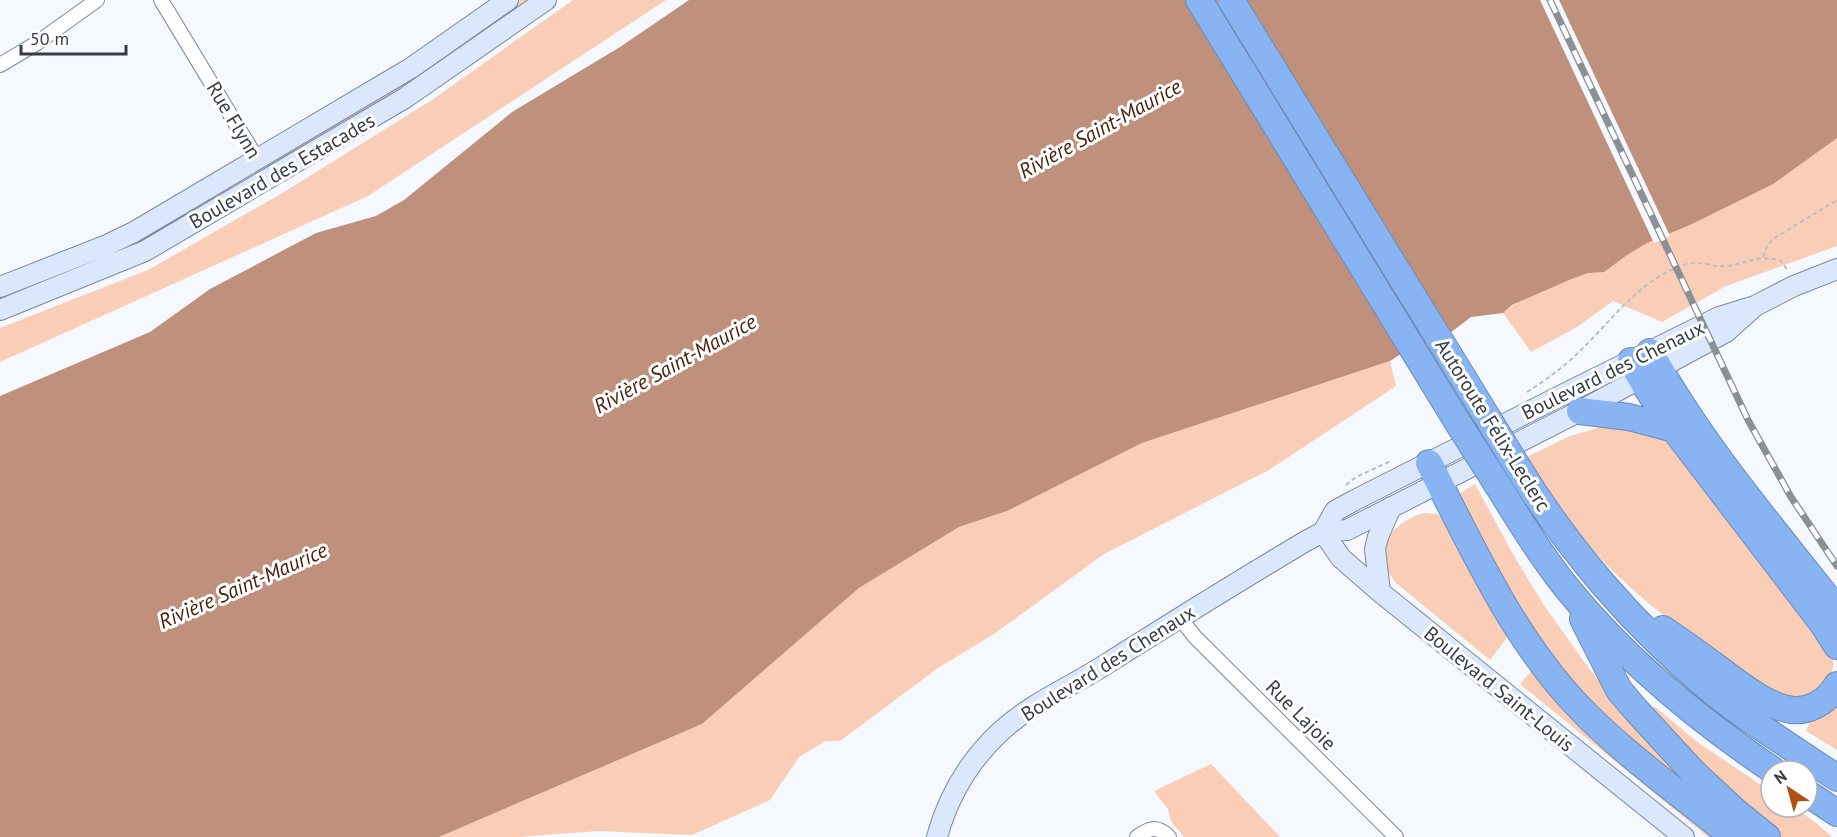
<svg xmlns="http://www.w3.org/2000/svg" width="1837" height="837" viewBox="0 0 1837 837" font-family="'PT Sans',sans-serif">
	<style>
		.green { fill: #facdb7 }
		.water { fill: #bf917c }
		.pier { fill: #f5f8fd }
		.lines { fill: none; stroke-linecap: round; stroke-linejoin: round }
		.street-casing { stroke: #7b899e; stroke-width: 16 }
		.secondary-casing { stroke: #7b899e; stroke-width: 22 }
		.highway-casing { stroke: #6b8ab6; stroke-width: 28 }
		.path { stroke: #bbbfc5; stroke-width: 2; stroke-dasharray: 4.5 3; stroke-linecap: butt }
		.street { stroke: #fff; stroke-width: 14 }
		.secondary { stroke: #dbe8fb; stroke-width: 20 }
		.highway { stroke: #88b4f3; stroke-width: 26 }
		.rail-casing { stroke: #8b9097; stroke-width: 7 }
		.rail { stroke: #fff; stroke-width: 4.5; stroke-dasharray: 14; stroke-linecap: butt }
		.highway-bridge-casing { stroke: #6b8ab6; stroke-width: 28; stroke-linecap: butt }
		.highway-bridge { stroke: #88b4f3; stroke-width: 26 }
		.labels { text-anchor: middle; stroke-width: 6; stroke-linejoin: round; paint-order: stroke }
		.street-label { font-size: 20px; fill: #363c45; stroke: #fff }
		.water-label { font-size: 21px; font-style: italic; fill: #471c04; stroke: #fff }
	</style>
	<rect width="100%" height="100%" fill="#f5f8fd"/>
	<!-- green -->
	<path class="green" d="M519 0H535L420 82 280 165 275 157 422 70Z
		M573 0H666L368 196 0 362V328L148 270 284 192 432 100Z
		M1837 138V246L1726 286 1662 322 1613 301 1577 327 1531 352 1503 313C1521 297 1565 281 1588 273Z
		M247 173 252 181 140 247 0 304V293Z
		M1390 361 1396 386 1269 470 1104 554 994 634 938 668 840 741H826L799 757 770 800 692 835 598 831 519 837H439L702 724 859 588 959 527 1007 511 1142 443Z
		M1609 423 1660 437 1670 444 1832 652C1835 668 1832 677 1824 691L1786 702C1721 657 1654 615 1600 558 1571 528 1549 492 1527 457L1570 436 1598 428V424Z
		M1475 484 1514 556 1545 607 1591 671 1627 715 1726 815 1631 746 1543 651 1458 495Z
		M1424 513 1437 514 1443 519 1509 635 1490 660 1396 583C1371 552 1389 523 1424 513Z
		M1533 669 1716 837H1708L1520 684Z
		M1837 704V750L1806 731 1811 719Z
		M1654 706 1696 741 1771 792V807H1793L1815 822 1832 837H1781L1776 834 1745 809 1651 711Z
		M1211 764 1280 837H1184L1171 821 1168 809 1154 791Z"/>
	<!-- water -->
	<path class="water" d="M689 0H1837V138L1773 184 1692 224 1647 243 1627 255 1604 272 1588 273 1569 280 1512 305 1503 313 1471 317 1450 333 1410 348 1390 361 1142 443 1007 511 959 527 859 588 702 724 439 837H0V396L150 332 210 289 316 233 376 216 404 200 512 112 620 47Z"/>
	<!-- pier -->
	<path class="pier" d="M1540 0H1559L1670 236 1654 243Z"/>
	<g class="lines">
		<!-- street casing -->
		<g class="street-casing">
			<path id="street" d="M161 0 257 159
				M0 65 37 43 97 0
				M1180 618 1195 637 1396 837
				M1137 837C1149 828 1157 825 1169 837"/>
		</g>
		<!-- secondary casing -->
		<g class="secondary-casing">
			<path id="secondary" d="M0 287 107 245 134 232 411 68 508 0
				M0 310 145 251 405 98 546 0
				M1323 532 1335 511 1355 500 1562 395 1719 317 1755 306 1794 286 1837 269
				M1323 532 1341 558 1380 592 1684 837
				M1380 592 1375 549 1378 537 1391 507
				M937 837C948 797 970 760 1000 732 1029 705 1066 689 1100 668 1168 625 1237 582 1306 541L1323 532 1347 530 1580 411 1726 332 1755 306"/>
		</g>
		<!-- highway casing -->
		<g class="highway-casing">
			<path id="highway" d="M1199 0 1458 423
				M1650 352C1701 445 1772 527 1837 610
				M1631 361 1646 387 1674 429 1823 624 1837 646
				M1580 411 1629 417 1674 429
				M1429 463C1471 545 1512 636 1576 704 1621 752 1682 795 1733 837
				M1519 469C1568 549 1634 626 1706 686 1747 720 1793 748 1837 778
				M1495 481C1518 518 1540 554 1566 587 1625 660 1697 719 1774 771
				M1583 619 1619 690 1636 710 1693 772 1736 812 1767 837
				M1663 629C1685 644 1706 659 1727 675 1745 688 1765 704 1787 709 1807 714 1827 702 1837 685
				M1807 793 1837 813"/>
		</g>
		<!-- path -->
		<path class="path" d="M1763 257 1767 246 1773 239 1837 200
			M1527 392C1546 380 1565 366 1581 350 1613 319 1642 277 1687 264 1701 260 1714 268 1727 266 1748 263 1759 254 1781 261L1788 271
			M1346 485 1356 477 1391 461"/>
		<!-- street -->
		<use href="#street" class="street"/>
		<!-- secondary -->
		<use href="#secondary" class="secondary"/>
		<!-- highway -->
		<use href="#highway" class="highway"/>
		<!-- rail casing -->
		<g class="rail-casing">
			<path id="rail" d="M1550 0 1748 420 1791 497 1837 566"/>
		</g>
		<!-- rail -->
		<use href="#rail" class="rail"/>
		<!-- highway-bridge casing -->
		<g class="highway-bridge-casing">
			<path id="highway-bridge" d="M1231 0 1519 469
				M1458 423 1495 481"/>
		</g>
		<!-- highway-bridge -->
		<use href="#highway-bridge" class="highway-bridge"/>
	</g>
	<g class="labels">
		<!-- street labels -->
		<g class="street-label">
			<text transform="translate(234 120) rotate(59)" y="7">Rue Flynn</text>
			<text transform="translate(282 171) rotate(-30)" y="7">Boulevard des Estacades</text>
			<text transform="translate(1613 370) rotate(-26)" y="7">Boulevard des Chenaux</text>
			<text transform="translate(1493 425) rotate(58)" y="7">Autoroute Félix-Leclerc</text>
			<text transform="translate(1108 663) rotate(-32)" y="7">Boulevard des Chenaux</text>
			<text transform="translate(1499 689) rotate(39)" y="7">Boulevard Saint-Louis</text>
			<text transform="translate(1301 715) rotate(45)" y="7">Rue Lajoie</text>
		</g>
		<!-- water labels -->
		<g class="water-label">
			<text transform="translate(1100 129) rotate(-29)" y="7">Rivière Saint-Maurice</text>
			<text transform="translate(675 364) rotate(-29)" y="7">Rivière Saint-Maurice</text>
			<text transform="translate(243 586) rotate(-24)" y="7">Rivière Saint-Maurice</text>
		</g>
	</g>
	<!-- north arrow -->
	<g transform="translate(1789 789) rotate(324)"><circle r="28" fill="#ffffff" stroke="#afb1b5" stroke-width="1.5"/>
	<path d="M0-4.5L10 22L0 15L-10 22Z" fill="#b14f12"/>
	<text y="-9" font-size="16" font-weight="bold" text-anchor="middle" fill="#363c45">N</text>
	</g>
	<!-- scale -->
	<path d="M21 45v9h105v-9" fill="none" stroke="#363c45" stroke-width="3"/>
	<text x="30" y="45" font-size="18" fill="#363c45" stroke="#ffffff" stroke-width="4.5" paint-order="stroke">50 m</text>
</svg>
